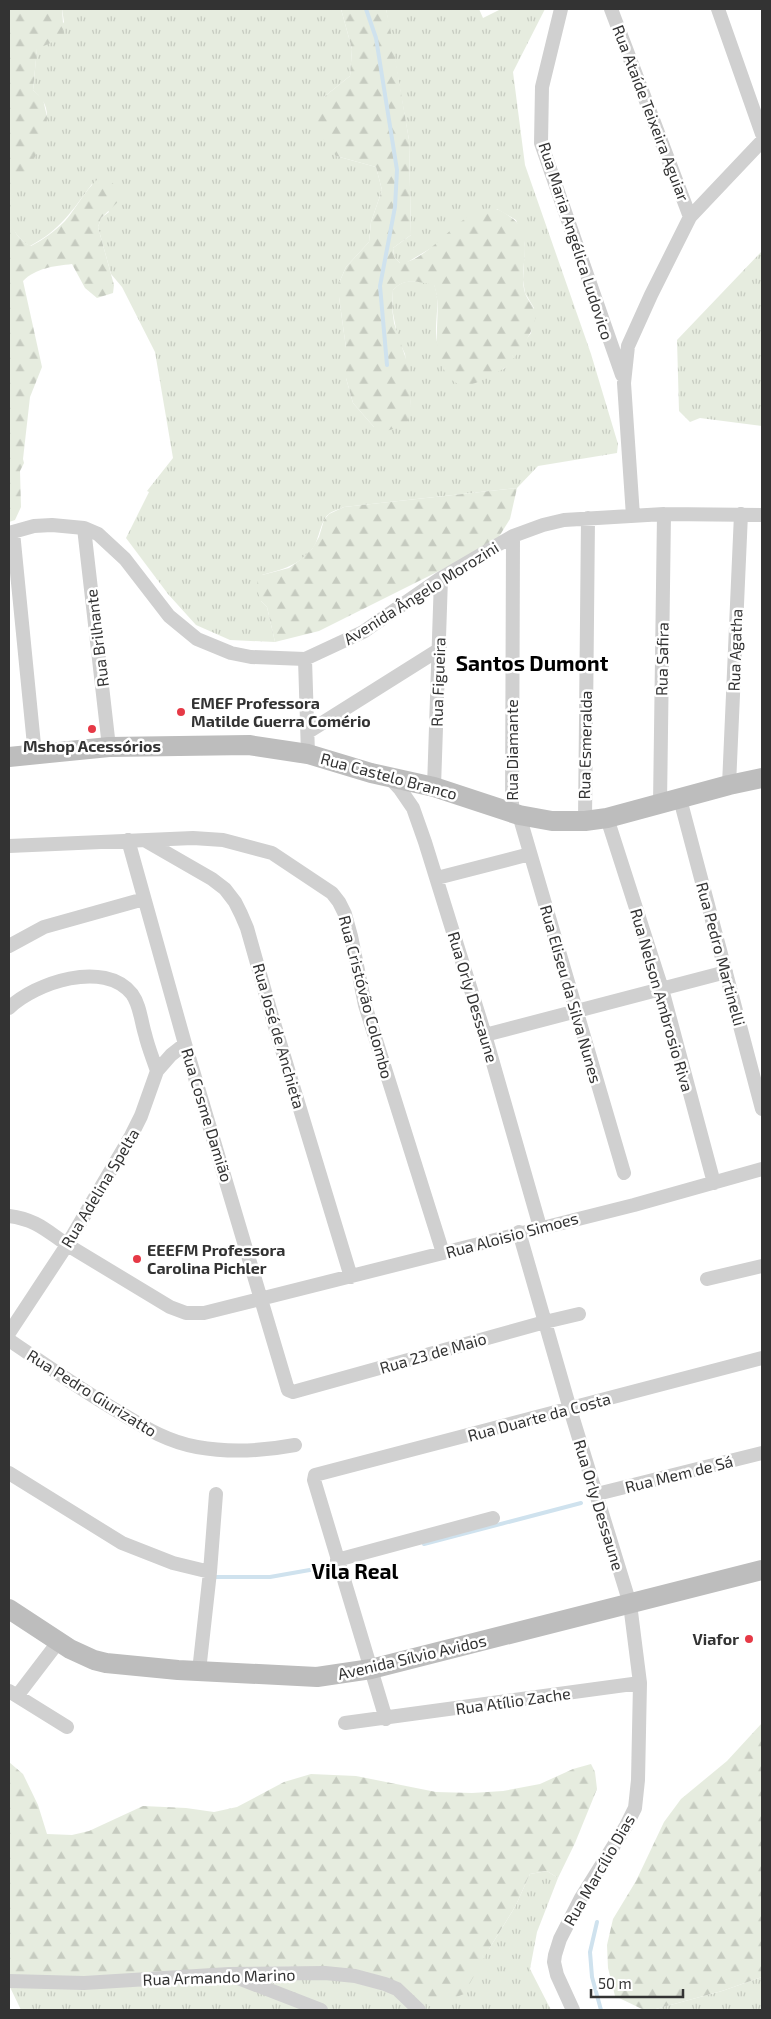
<svg xmlns="http://www.w3.org/2000/svg" width="771" height="2019" viewBox="0 0 771 2019" font-family="'Exo 2',sans-serif">
	<style>
		.grass { fill: url(#grass-tufts) }
		.forest { fill: url(#forest-firs) }
		.lines { fill: none; stroke-linecap: round; stroke-linejoin: round }
		.stream { stroke: #cfe2ee; stroke-width: 4 }
		.street { stroke: #d0d0d0; stroke-width: 14 }
		.secondary { stroke: #bdbdbd; stroke-width: 20 }
		.poi-dot { fill: #e63946; stroke: #fff; stroke-width: 2 }
		.labels { text-anchor: middle; stroke-width: 5; stroke-linejoin: round; paint-order: stroke }
		.street-label { font-size: 16px; fill: #333; stroke: #fff }
		.poi-label { font-size: 16px; font-weight: bold; fill: #333; stroke: #fff; text-anchor: start }
		.district-label { font-size: 21px; font-weight: bold; fill: #000; stroke: #fff }
	</style>
	<defs>
		<pattern id="grass-tufts" width="24" height="20" patternUnits="userSpaceOnUse" patternTransform="scale(1.25)"><rect width="24" height="20" fill="#e6ecdf"/><path d="M3 7l-1-3M5 7V3M7 7l1-3M15 17l-1-3M17 17v-4M19 17l1-3" fill="none" stroke="#c6cbc0"/></pattern>
		<pattern id="forest-firs" width="22" height="20" patternUnits="userSpaceOnUse" patternTransform="scale(1.25)"><rect width="22" height="20" fill="#e6ecdf"/><path d="M5 1l3.5 6h-7zM16 11l3.5 6h-7z" fill="#c6cbc0"/></pattern>
	</defs>
	<rect width="100%" height="100%" fill="#fff"/>
	<!-- grass -->
	<path class="grass" d="M62 9H341L352 49 350 76 324 97 336 156 376 167 382 190 371 222 369 242 346 267 339 283V297L346 348V378L353 403 374 427 411 406 405 354 398 339 392 308 393 290C405 277 417 282 434 284 442 306 432 324 438 346L504 369 531 333 534 308 525 293 523 280 525 244 516 220 497 209 406 263H400L394 257 393 248 411 235 409 140 386 9H479L483 18 501 9H545L513 72 525 165 591 354 618 444 617 453 538 466 517 488 344 507C340 509 333 511 330 513 320 520 320 538 313 548 300 565 281 570 262 575L261 601 267 607 275 642 230 640 196 625 168 594 126 538 149 492 147 491 173 458 155 352 122 287 111 274 98 227 101 218 109 212 92 184C73 210 59 231 30 246 18 240 7 224 9 209 11 189 31 153 40 134 42 129 47 121 47 116 47 104 41 97 33 90L37 48 47 44 64 22Z
		M762 251V426L700 418 690 422 679 411 677 340Z
		M547 1871 558 1878 537 1932 530 1969 551 2010H21L9 1985 214 1976 275 1966 354 1969 489 1949 515 1907 530 1874Z
		M762 1977V2010H652L722 1991Z"/>
	<!-- forest -->
	<path class="forest" d="M9 9H62L64 37 37 49 33 90 43 99 47 117 46 138 13 194 9 208Z
		M341 9H386L390 27 409 140 411 235 393 248 394 257 400 263C433 261 463 202 496 209 500 210 505 213 509 216 538 234 517 267 525 293 528 302 538 309 535 320 531 336 519 353 508 365 503 370 497 372 492 375 475 384 459 393 446 373 428 345 444 312 434 285 418 282 405 277 393 290L392 308 394 323 409 368 411 406 407 425 386 431 374 427 353 403 346 378V348L339 297V283L346 267 369 242 371 222 382 190 376 167 336 156 312 124 324 97 350 76 352 49Z
		M99 178 109 180 119 189 120 200 101 218 98 227 114 285 113 293 97 298 85 288 72 264C54 266 36 268 23 281L42 367 30 397 23 459 24 463 20 471 21 507 15 520 9 522V216C13 229 17 240 31 246 43 240 55 231 65 221 77 207 85 190 99 178Z
		M517 488 510 519 495 543 319 631 275 642 267 607 261 601 257 590V581L262 575 289 568 300 560 312 549 319 537 324 520 329 514 344 507Z
		M762 1723V1977L722 1991 652 2010H644L615 1996 608 1968 607 1945 613 1919 636 1881 664 1822 681 1799 727 1761Z
		M9 1762 23 1774 38 1805 47 1834 72 1835 89 1831 143 1806 186 1808 214 1812 237 1807 284 1782 311 1774 356 1776 436 1792 472 1793 503 1791 540 1784 573 1769 591 1764 595 1772 597 1789 575 1843 558 1878 547 1871 530 1874 515 1907 489 1949 464 1994 431 2007 394 1982 354 1969 275 1966 214 1976 9 1977Z"/>
	<g class="lines">
		<!-- stream -->
		<path class="stream" d="M366 9 376 38 397 170 395 207 380 286 387 365
			M424 1544 581 1503
			M214 1577H270L321 1568
			M597 1922 590 1952 592 1977 601 2010"/>
		<!-- street -->
		<path class="street" d="M561 9 542 87 541 143 622 375
			M611 9 690 217
			M718 9 762 134
			M633 516 624 383 628 346 651 295 690 217 762 141
			M84 528 109 747
			M13 532 35 755
			M9 533 34 526 52 525 84 528 98 534 125 559 169 616 197 639 231 653 251 657 305 659 363 632 441 578 513 536 543 525 564 520 664 514 762 515
			M305 659 308 754
			M308 732 440 649
			M388 776 400 789 413 808 425 842 485 1035 540 1227
			M729 785 741 514
			M434 787 441 578
			M680 799 762 1109
			M660 804 664 514
			M512 813 513 536
			M519 815 624 1173
			M607 818 662 989 714 1183
			M585 821 588 518
			M128 840 185 1044 288 1390 293 1392 545 1322 579 1314
			M146 841 212 879 225 889 235 902 241 914 247 928 273 1020 351 1277
			M9 846 193 838 223 840 272 853 332 893 339 902 345 914 351 936 365 1005 443 1253
			M437 878 530 854
			M9 946 44 927 144 899
			M9 1008C35 983 104 959 132 994 140 1005 141 1021 145 1034 148 1047 153 1059 157 1071
			M485 1035 726 972
			M9 1216C40 1220 49 1234 74 1249 106 1268 138 1288 170 1307L186 1313H204L634 1205 762 1169
			M519 1232 570 1409 630 1604 640 1683 638 1780 635 1808 626 1826 581 1898 560 1939 555 1955 554 1962 557 1975 573 2010
			M707 1279 762 1266
			M9 1333 67 1245 131 1136 141 1116 157 1071 171 1055 185 1044
			M9 1340C47 1366 84 1392 124 1415 147 1429 169 1442 197 1447 230 1453 263 1451 295 1445
			M9 1473 122 1543 173 1563 210 1572
			M597 1494 762 1453
			M337 1560 493 1518
			M199 1671 210 1572 216 1494
			M9 1691 67 1727
			M17 1696 59 1641
			M386 1719 314 1480 315 1475 762 1358
			M345 1723 640 1683
			M233 1976 321 2010
			M9 1981 84 1983 229 1974 325 1973 355 1976 385 1984 397 1989 419 2010"/>
		<!-- secondary -->
		<path class="secondary" d="M9 757 109 747 249 745 308 754 371 773 434 787 519 815 552 821H585L607 818 729 785 762 778
			M9 1609 70 1649 94 1660 106 1663 178 1670 317 1677 371 1669 762 1570"/>
	</g>
	<!-- markers -->
	<g class="poi-dot">
		<circle cx="181" cy="712" r="5"/>
		<circle cx="92" cy="729" r="5"/>
		<circle cx="137" cy="1259" r="5"/>
		<circle cx="749" cy="1639" r="5"/>
	</g>
	<g class="labels">
		<!-- street labels -->
		<g class="street-label">
			<text transform="translate(651 113) rotate(69)" y="6">Rua Ataíde Teixeira Aguiar</text>
			<text transform="translate(576 241) rotate(72)" y="6">Rua Maria Angélica Ludovico</text>
			<text transform="translate(421 593) rotate(-32)" y="6">Avenida Ângelo Morozini</text>
			<text transform="translate(97 638) rotate(-97)" y="6">Rua Brilhante</text>
			<text transform="translate(735 650) rotate(-88)" y="6">Rua Agatha</text>
			<text transform="translate(662 659) rotate(-89)" y="6">Rua Safira</text>
			<text transform="translate(438 682) rotate(-88)" y="6">Rua Figueira</text>
			<text transform="translate(585 745) rotate(-89)" y="6">Rua Esmeralda</text>
			<text transform="translate(512 750) rotate(-90)" y="6">Rua Diamante</text>
			<text transform="translate(389 776) rotate(15)" y="6">Rua Castelo Branco</text>
			<text transform="translate(721 954) rotate(75)" y="6">Rua Pedro Martinelli</text>
			<text transform="translate(571 994) rotate(74)" y="6">Rua Eliseu da Silva Nunes</text>
			<text transform="translate(366 997) rotate(75)" y="6">Rua Cristóvão Colombo</text>
			<text transform="translate(473 997) rotate(73)" y="6">Rua Orly Dessaune</text>
			<text transform="translate(662 1000) rotate(74)" y="6">Rua Nelson Ambrosio Riva</text>
			<text transform="translate(279 1036) rotate(74)" y="6">Rua José de Anchieta</text>
			<text transform="translate(207 1115) rotate(73)" y="6">Rua Cosme Damião</text>
			<text transform="translate(100 1188) rotate(-59)" y="6">Rua Adelina Spelta</text>
			<text transform="translate(512 1235) rotate(-15)" y="6">Rua Aloisio Simoes</text>
			<text transform="translate(433 1353) rotate(-16)" y="6">Rua 23 de Maio</text>
			<text transform="translate(92 1393) rotate(32)" y="6">Rua Pedro Giurizatto</text>
			<text transform="translate(539 1417) rotate(-15)" y="6">Rua Duarte da Costa</text>
			<text transform="translate(679 1474) rotate(-14)" y="6">Rua Mem de Sá</text>
			<text transform="translate(599 1505) rotate(73)" y="6">Rua Orly Dessaune</text>
			<text transform="translate(412 1657) rotate(-13)" y="6">Avenida Sílvio Avidos</text>
			<text transform="translate(513 1701) rotate(-8)" y="6">Rua Atílio Zache</text>
			<text transform="translate(599 1870) rotate(-60)" y="6">Rua Marcílio Dias</text>
			<text transform="translate(219 1977) rotate(-2)" y="6">Rua Armando Marino</text>
		</g>
		<!-- poi labels -->
		<g class="poi-label">
			<text x="191" y="709">EMEF Professora<tspan x="191" dy="18">Matilde Guerra Comério</tspan></text>
			<text x="92" y="752" text-anchor="middle">Mshop Acessórios</text>
			<text x="147" y="1256">EEEFM Professora<tspan x="147" dy="18">Carolina Pichler</tspan></text>
			<text x="739" y="1645" text-anchor="end">Viafor</text>
		</g>
		<!-- district labels -->
		<g class="district-label">
			<text x="532" y="671">Santos Dumont</text>
			<text x="355" y="1579">Vila Real</text>
		</g>
	</g>
	<!-- border -->
	<rect width="771" height="2019" fill="none" stroke="#333333" stroke-width="20"/>
	<!-- scale -->
	<path d="M591 1989v8h92v-8" fill="none" stroke="#333333" stroke-width="2.5"/>
	<text x="598" y="1989" font-size="15" fill="#333333" stroke="#ffffff" stroke-width="4" paint-order="stroke">50 m</text>
</svg>
